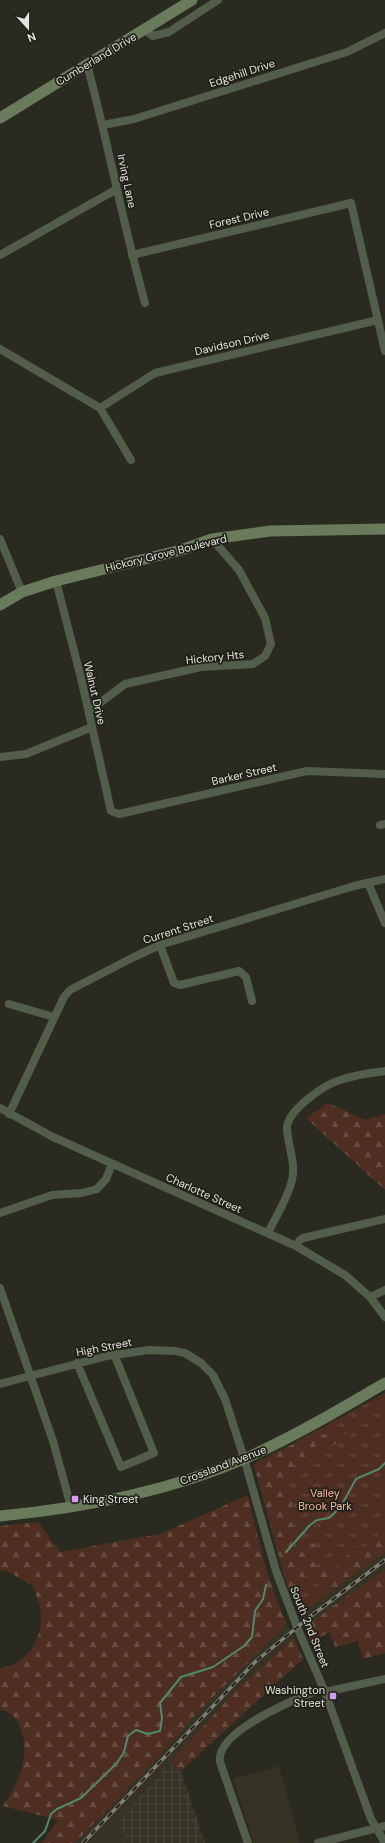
<svg xmlns="http://www.w3.org/2000/svg" width="385" height="1843" viewBox="0 0 385 1843" font-family="'DM Sans',sans-serif">
	<style>
		.built { fill: #363325 }
		.industrial { fill: url(#industrial-grid) }
		.grass { fill: url(#grass-tufts) }
		.forest { fill: url(#forest-firs) }
		.lines { fill: none; stroke-linecap: round; stroke-linejoin: round }
		.stream { stroke: #50896b; stroke-width: 2 }
		.street { stroke: #535e4a; stroke-width: 8 }
		.secondary { stroke: #6a7b5b; stroke-width: 11 }
		.rail-casing { stroke: #7f7e76; stroke-width: 3.5 }
		.rail { stroke: #212018; stroke-width: 2; stroke-dasharray: 6; stroke-linecap: butt }
		.poi-dot { fill: #d89af8; stroke: #212018; stroke-width: 1.5 }
		.labels { text-anchor: middle; stroke-width: 3.5; stroke-linejoin: round; paint-order: stroke }
		.street-label { font-size: 11px; fill: #e3e3dd; stroke: #212018 }
		.park-label { font-size: 11px; fill: #f7b49b; stroke: #212018 }
		.poi-label { font-size: 11px; fill: #e3e3dd; stroke: #212018; text-anchor: start }
	</style>
	<defs>
		<pattern id="industrial-grid" width="8" height="8" patternUnits="userSpaceOnUse"><rect width="8" height="8" fill="#363325"/><path d="M0 4h8M4 0v8" fill="none" stroke="#49473a"/></pattern>
		<pattern id="grass-tufts" width="24" height="20" patternUnits="userSpaceOnUse"><rect width="24" height="20" fill="#4e2e21"/><path d="M3 7l-1-3M5 7V3M7 7l1-3M15 17l-1-3M17 17v-4M19 17l1-3" fill="none" stroke="#674c41"/></pattern>
		<pattern id="forest-firs" width="22" height="20" patternUnits="userSpaceOnUse"><rect width="22" height="20" fill="#4e2e21"/><path d="M5 1l3.5 6h-7zM16 11l3.5 6h-7z" fill="#674c41"/></pattern>
	</defs>
	<rect width="100%" height="100%" fill="#2b2a21"/>
	<!-- built -->
	<path class="built" d="M385 1552V1569L304 1627 299 1615Z
		M287 1624 294 1637 236 1690 118 1821 128 1843H75L153 1762 208 1702Z
		M279 1766 300 1843H254L233 1779Z"/>
	<!-- industrial -->
	<path class="industrial" d="M170 1763 181 1771 205 1843H128L118 1821Z"/>
	<!-- grass -->
	<path class="grass" d="M385 1393V1552L299 1615 283 1573 254 1465Z"/>
	<!-- forest -->
	<path class="forest" d="M328 1103 365 1120 385 1114V1190L306 1118Z
		M342 1430 347 1432 345 1434 337 1437 336 1444C319 1454 285 1459 288 1485 288 1493 293 1501 292 1509 292 1513 291 1518 290 1521L298 1528 299 1537C291 1543 291 1548 292 1557L294 1559 299 1551 311 1543 316 1544 318 1550 311 1554 310 1557 317 1563 313 1573 288 1587 254 1465 256 1462 314 1434 318 1436Z
		M248 1495C258 1539 268 1583 287 1624L208 1702 153 1762 75 1843H42L58 1820 3 1806C20 1780 32 1754 19 1724 16 1718 7 1710 0 1710V1668C30 1664 45 1635 40 1606 38 1600 35 1592 33 1586L9 1572 0 1570V1526L38 1522 60 1552 160 1534Z
		M385 1529V1552L327 1594 318 1589 321 1573 326 1568 331 1570C343 1565 346 1552 358 1546L362 1548C372 1544 375 1541 379 1532Z
		M385 1569V1653L363 1659 358 1641 335 1647 330 1632 310 1642 304 1627Z
		M294 1637 303 1659 181 1771 170 1763 236 1690Z"/>
	<g class="lines">
		<!-- stream -->
		<path class="stream" d="M286 1552 310 1525 317 1520 329 1518 340 1508 356 1479 379 1469 385 1463
			M33 1843 45 1831 51 1814 57 1809 81 1798 117 1763 124 1752 128 1736 136 1730 148 1734 160 1731 162 1718 160 1703 181 1677 213 1667 244 1646 252 1637 255 1611 263 1599 266 1585"/>
		<!-- street -->
		<path class="street" d="M145 30 153 36 169 32 218 0
			M87 64C108 143 123 224 145 303
			M103 125 134 119 347 52 385 33
			M0 255 117 189
			M132 255 351 203 385 351
			M0 349 100 408 131 460
			M100 408 155 373 378 320
			M0 539 22 592
			M56 581 81 678 111 811 119 814 307 771 385 774
			M89 711 125 684 201 667 253 664 265 656 271 644 265 618 239 570 212 539
			M0 757 26 754 92 727
			M380 825 385 824
			M368 883 385 923
			M160 945 174 983 180 985 239 971 246 977 252 1001
			M9 1004 54 1017
			M0 1108 53 1137 296 1246 345 1275 370 1297 385 1317
			M9 1114 64 997 70 990 134 957 160 945 354 886 385 879
			M0 1213 52 1195 82 1193 97 1189 106 1179 112 1164
			M268 1233C276 1216 288 1198 292 1180 296 1162 288 1147 287 1129 286 1111 324 1085 340 1080 354 1075 370 1073 385 1071
			M296 1246 299 1241 303 1238 385 1219
			M0 1288 53 1441 71 1507
			M370 1297 385 1290
			M77 1363 121 1467 154 1453 114 1354
			M0 1384 107 1356 149 1350 175 1351 185 1353 201 1363 213 1375 225 1399 244 1458 276 1571 297 1627 325 1692 371 1819 385 1843
			M325 1692 385 1679
			M248 1843 220 1762C215 1733 289 1702 311 1693
			M318 1843 385 1826"/>
		<!-- secondary -->
		<path class="secondary" d="M0 118 192 0
			M0 605 22 592 56 581 181 550 212 539 270 531 385 529
			M0 1516C83 1508 167 1492 244 1459 293 1437 339 1410 385 1383"/>
		<!-- rail casing -->
		<g class="rail-casing">
			<path id="rail" d="M83 1843 256 1661 311 1616 385 1560"/>
		</g>
		<!-- rail -->
		<use href="#rail" class="rail"/>
	</g>
	<!-- markers -->
	<g class="poi-dot">
		<rect x="71" y="1495" width="8" height="8" rx="2"/>
		<rect x="329" y="1692" width="8" height="8" rx="2"/>
	</g>
	<g class="labels">
		<!-- street labels -->
		<g class="street-label">
			<text transform="translate(96 59) rotate(-31)" y="4">Cumberland Drive</text>
			<text transform="translate(242 73) rotate(-18)" y="4">Edgehill Drive</text>
			<text transform="translate(127 181) rotate(78)" y="4">Irving Lane</text>
			<text transform="translate(239 218) rotate(-13)" y="4">Forest Drive</text>
			<text transform="translate(232 343) rotate(-13)" y="4">Davidson Drive</text>
			<text transform="translate(166 553) rotate(-14)" y="4">Hickory Grove Boulevard</text>
			<text transform="translate(215 657) rotate(-6)" y="4">Hickory Hts</text>
			<text transform="translate(95 693) rotate(77)" y="4">Walnut Drive</text>
			<text transform="translate(244 774) rotate(-13)" y="4">Barker Street</text>
			<text transform="translate(178 929) rotate(-18)" y="4">Current Street</text>
			<text transform="translate(204 1193) rotate(24)" y="4">Charlotte Street</text>
			<text transform="translate(104 1347) rotate(-11)" y="4">High Street</text>
			<text transform="translate(223 1465) rotate(-21)" y="4">Crossland Avenue</text>
			<text transform="translate(310 1627) rotate(68)" y="4">South 2nd Street</text>
		</g>
		<!-- park labels -->
		<g class="park-label">
			<text x="325" y="1497">Valley<tspan x="325" dy="13">Brook Park</tspan></text>
		</g>
		<!-- poi labels -->
		<g class="poi-label">
			<text x="83" y="1503">King Street</text>
			<text x="325" y="1694" text-anchor="end">Washington<tspan x="325" dy="13">Street</tspan></text>
		</g>
	</g>
	<!-- north arrow -->
	<g transform="translate(28 28) rotate(159)" stroke="#212018" stroke-width="3" paint-order="stroke">
	<path d="M0-3L7 15L0 10L-7 15Z" fill="#e3e3dd"/>
	<text y="-6" font-size="11" font-weight="bold" text-anchor="middle" fill="#e3e3dd">N</text>
	</g>
</svg>
